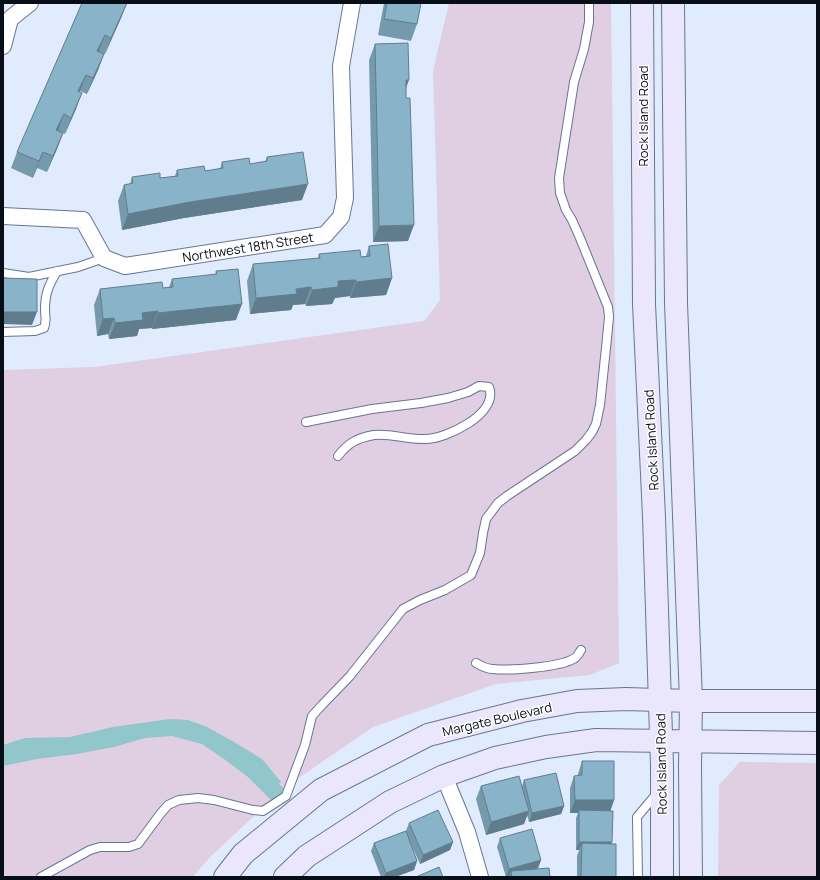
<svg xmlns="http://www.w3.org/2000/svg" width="820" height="880" viewBox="0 0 820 880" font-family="Manrope,sans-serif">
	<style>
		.green { fill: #e0cee3 }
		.water { fill: #91c6ca }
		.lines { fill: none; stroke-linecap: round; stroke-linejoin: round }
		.canal { stroke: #91c6ca; stroke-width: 17 }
		.lane-casing { stroke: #667692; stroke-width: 10 }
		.street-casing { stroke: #667692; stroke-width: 18 }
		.secondary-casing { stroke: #667692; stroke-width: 24 }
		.lane { stroke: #fff; stroke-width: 8 }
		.street { stroke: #fff; stroke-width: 16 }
		.secondary { stroke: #eae6fb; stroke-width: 22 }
		.wall { fill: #769aad }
		.shaded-wall { fill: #607d8d }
		.building { fill: #89b3c9; stroke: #607d8d }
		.labels { text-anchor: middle; stroke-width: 3; stroke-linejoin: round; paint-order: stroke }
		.street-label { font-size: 13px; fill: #080e18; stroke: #fff }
	</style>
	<rect width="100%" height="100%" fill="#e0ebfe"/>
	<!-- green -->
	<path class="green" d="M449 3H611L619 663 590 675 496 684 373 727 284 788 209 858 193 877H3V370L94 367 424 321 440 300 433 71Z
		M740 762 817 763V877H718L719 785Z"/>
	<!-- water -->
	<path class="water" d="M170 719 188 720 207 727 234 742 262 759 281 782 266 793 252 780 224 759 202 744 172 736 145 738 114 747 77 754 37 759 3 766V745L25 738 70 737 113 727Z"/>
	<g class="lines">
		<!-- canal -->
		<path class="canal" d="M256 773 277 794"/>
		<!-- lane casing -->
		<g class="lane-casing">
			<path id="lane" d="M3 273 29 277 78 267 104 258
				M3 332 35 331 44 328C47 321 45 317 45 309 45 293 49 285 57 271
				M306 422 372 409 421 403 448 398 468 392 479 386 489 387C499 414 446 439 425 439 408 440 391 433 374 435 357 438 348 443 338 456
				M476 663C481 666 486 669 493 669 509 671 560 667 573 659 577 658 579 653 581 650
				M41 877 90 850 100 847H129L138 844 161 813 168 805 179 800 198 798 214 800 253 810 263 811 286 796 305 745 312 716 322 705 350 676 403 609 420 600 445 590 471 575 480 553 483 533 486 519 498 503 507 496 575 451 586 440 592 432 596 424 600 405 607 338 609 317 608 307 580 238 572 220 566 210 560 193 559 178 574 82 584 49 589 22V3
				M638 877 637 817 658 792"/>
		</g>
		<!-- street casing -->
		<g class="street-casing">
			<path id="street" d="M3 46 10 19 30 3
				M3 216 83 220 104 258 125 266 325 235 341 217 345 198 341 66 352 3
				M444 776 467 832 480 877"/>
		</g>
		<!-- secondary casing -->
		<g class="secondary-casing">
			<path id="secondary" d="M642 3 644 304 654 517 662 766V877
				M673 3 676 303 691 701 690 767 691 877
				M225 877 243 854 321 790 428 735 522 711 577 701 626 699 691 701H817
				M285 877 307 856 390 802 444 776 495 758 546 747 596 740 817 743"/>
		</g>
		<!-- lane -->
		<use href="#lane" class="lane"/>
		<!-- street -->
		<use href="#street" class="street"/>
		<!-- secondary -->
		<use href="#secondary" class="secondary"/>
	</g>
	<!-- wall -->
	<path class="wall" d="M127 3 121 18 105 54H104L98 70 87 94 80 91 76 109 65 134 63 133 57 149 47 172 37 168 33 178 11 168 17 152Z
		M384 3H421L417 24 411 41 378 35Z
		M375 44 406 87 408 241 373 242 369 60Z
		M267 157 302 200 184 218 122 230 118 201 124 185 130 184 132 177 160 178 175 176 177 170 205 171 220 169 222 162 250 164 265 162Z
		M369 246 392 278 386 295 350 298V296L335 298 332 304 306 306 305 304 293 305 291 310 250 314 247 281 253 264 318 258 319 254 361 257 366 256Z
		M216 271 236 320 152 329V328L139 329 137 336 109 339 108 334 97 336 94 305 100 289 163 288 169 287 172 279 215 275Z
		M582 761 614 800 610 811 612 842 611 844 616 877H577V856L579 850H576V818L578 813H570V788L574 776H578V774Z
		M524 780 564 806 561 814 529 822 527 815 524 824 486 835 476 799 481 786H522Z
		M409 823 453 842 450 850 420 864 410 842 417 861 414 870 395 877H381L371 851 374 843 406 831Z
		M500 838 541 860 538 868 535 869 550 877H509V876L506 877 497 847Z"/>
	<!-- shaded-wall -->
	<path class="shaded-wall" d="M127 3 121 18 105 54 111 38Z
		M105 35 99 51H97Z
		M104 54 98 70 87 94 93 78Z
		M86 75 80 91 72 108 78 91Z
		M406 80H409L403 96Z
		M82 93 76 109 65 134 71 118Z
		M64 114 58 131 56 130Z
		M63 133 57 149 47 172 53 156Z
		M43 152 37 168 33 178 39 161Z
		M308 184 302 200 184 218 122 230 128 214 190 202Z
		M414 225 408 241 373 242 379 226Z
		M392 278 386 295 350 298 356 282Z
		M356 280 350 296 335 298 332 304 306 306 312 290 338 281Z
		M311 287 305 304 293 305 291 310 250 314 256 298 296 289Z
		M242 304 236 320 152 329 158 313Z
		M158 311 152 328 139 329 137 336 109 339 115 323 142 313Z
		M3 312H37L32 325 3 324Z
		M114 318 108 334 97 336 103 319Z
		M575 800H614L610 812 579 810 578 813H570Z
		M564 806 561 814 529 822 532 813Z
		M529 811 524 824 486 835 491 822Z
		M453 842 450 850 420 864 423 855Z
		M579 842H612L609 851 582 843 579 850H576Z
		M541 860 538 868 512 876 511 871 509 876 506 877 509 869Z
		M417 861 414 870 395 877H384L386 873Z"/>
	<!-- building -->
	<path class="building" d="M82 3H127L111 38 105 35 97 51 104 54 93 78 86 75 78 91 82 93 71 118 64 114 56 130 63 133 53 156 43 152 39 161 17 152Z
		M387 3H421L417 24 384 19Z
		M408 43 409 80H406V98H410L414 225 379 226 375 44Z
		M303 152 308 184 190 202 128 214 124 185 133 183 132 177 160 173V178L178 176 177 170 204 166 205 171 223 168 222 162 249 158 250 164 267 161V157Z
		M388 244 392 278 356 282V280L338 281V287L312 290 311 287 296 289 297 294 256 298 253 264 320 258 319 254 360 250 361 257 370 256 369 246Z
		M238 269 242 304 158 313V311L142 313 143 320 115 323 114 318 103 319 100 289 162 282 163 288 173 287 172 279 217 274 216 271Z
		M3 278 37 279V312H3Z
		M582 761H614V800H575L574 776 582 775Z
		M556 773 564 806 532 813 524 780Z
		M519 776 529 811 491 822 481 786Z
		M438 810 453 842 423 855 409 823Z
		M579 810 613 811 612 842H579Z
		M532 829 541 860 509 869 500 838Z
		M406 831 417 861 386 873 374 843Z
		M582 843 616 844V877H581Z
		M439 867 443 877H416Z
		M549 868 550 877H512L511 871Z"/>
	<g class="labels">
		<!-- street labels -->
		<g class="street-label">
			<text transform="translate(643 116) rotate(-90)" y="5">Rock Island Road</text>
			<text transform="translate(248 247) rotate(-9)" y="5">Northwest 18th Street</text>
			<text transform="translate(651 440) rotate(-93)" y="5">Rock Island Road</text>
			<text transform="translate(497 719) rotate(-13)" y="5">Margate Boulevard</text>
			<text transform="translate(661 764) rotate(-91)" y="5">Rock Island Road</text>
		</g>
	</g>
	<!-- border -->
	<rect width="820" height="880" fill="none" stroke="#080e18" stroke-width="8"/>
</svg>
